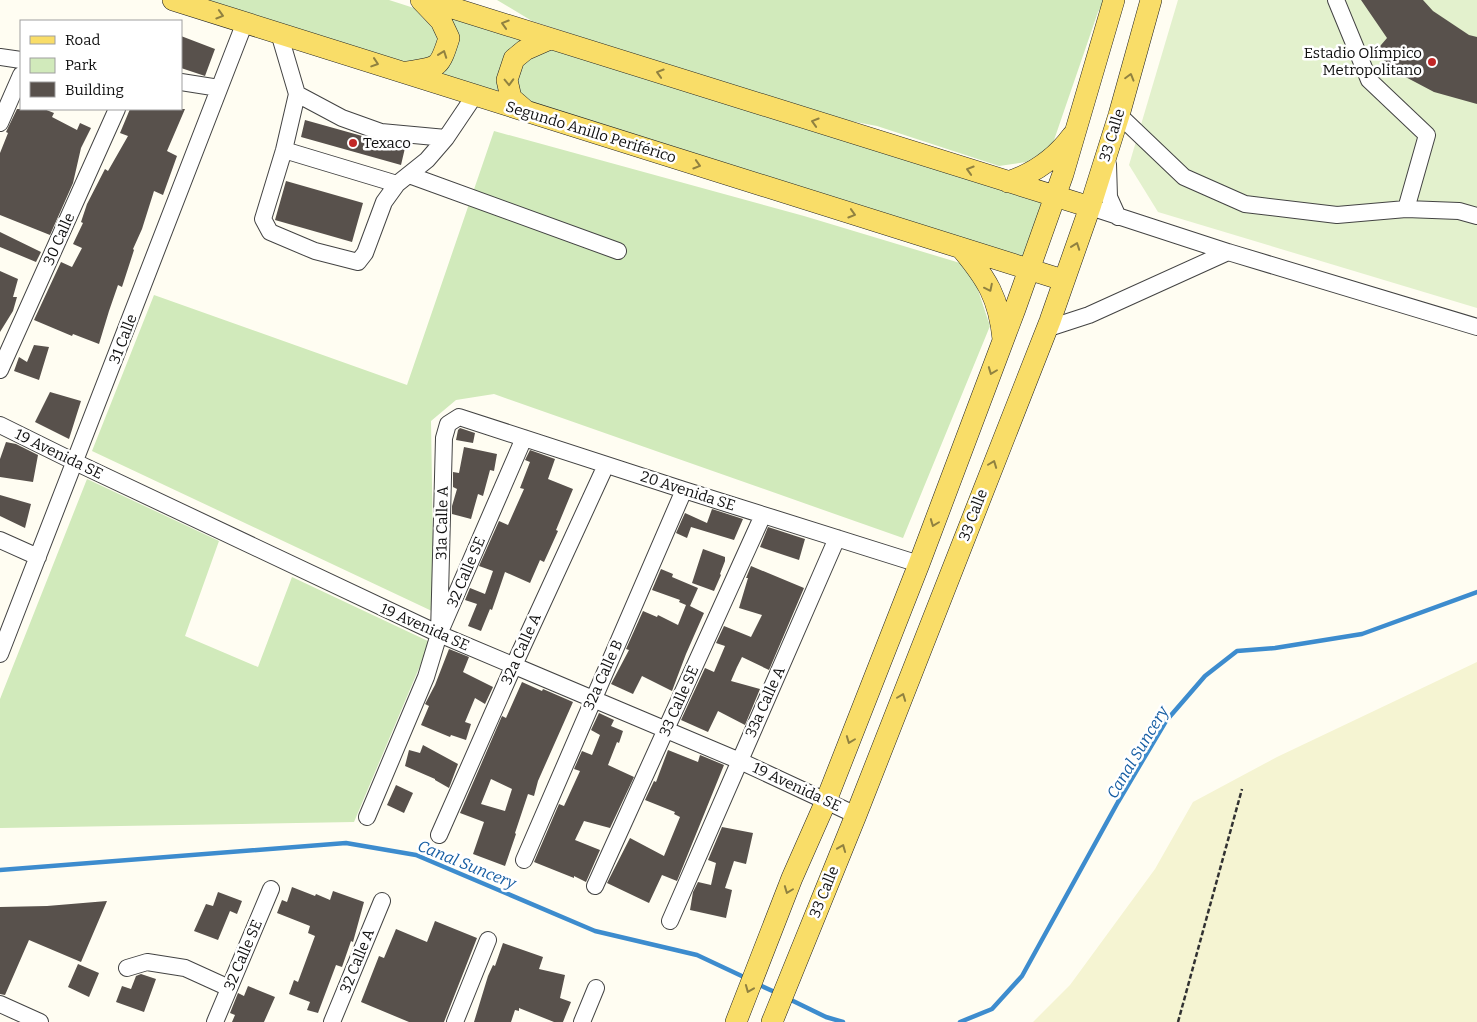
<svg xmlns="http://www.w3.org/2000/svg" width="1477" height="1022" viewBox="0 0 1477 1022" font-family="Bitter,serif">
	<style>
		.farmland { fill: #f5f4d2 }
		.green { fill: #d1eabb }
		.pitch { fill: #e3f1cd }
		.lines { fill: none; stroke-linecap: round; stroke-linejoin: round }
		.stream { stroke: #3d8cce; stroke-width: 4.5 }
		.building { fill: #58514c; fill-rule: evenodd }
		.minor-casing { stroke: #434343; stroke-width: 18 }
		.major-casing { stroke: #212121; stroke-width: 22 }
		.path { stroke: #323232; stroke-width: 2.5; stroke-dasharray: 5 2.5; stroke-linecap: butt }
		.minor { stroke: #fff; stroke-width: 16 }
		.major { stroke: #f9dd68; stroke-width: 21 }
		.oneway { stroke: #908140 }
		.poi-dot { fill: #c12726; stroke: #fff; stroke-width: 2 }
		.labels { text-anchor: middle; stroke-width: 5; stroke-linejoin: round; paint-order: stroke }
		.poi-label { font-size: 15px; fill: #101010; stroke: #fff; text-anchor: end }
		.street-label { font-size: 15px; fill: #101010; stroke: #fff }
		.water-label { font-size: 16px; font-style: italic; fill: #175ea3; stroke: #fff }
	</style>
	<rect width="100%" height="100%" fill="#fffdf2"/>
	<!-- farmland -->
	<path class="farmland" d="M1477 662V1022H1033L1070 985 1155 869 1193 802 1277 757Z"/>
	<!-- green -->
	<path class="green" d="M188 0H389L414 8 438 34 436 55 405 67Z
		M497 0H1105L1098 12 1053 143 1043 152 1026 162 999 166 877 126 824 116 532 21Z
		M439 12 530 43 510 105 422 77 444 62Z
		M548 45 1054 198 1031 266 513 98 516 60Z
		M494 131 804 216 970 266 990 326 903 538 494 394 456 400 431 421 434 612 92 451 154 295 407 385Z
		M87 479 219 541 185 636 258 667 292 577 430 642 354 822 0 828V699Z"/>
	<!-- pitch -->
	<path class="pitch" d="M1178 0H1477V308L1158 212 1129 165Z"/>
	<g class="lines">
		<!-- stream -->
		<path class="stream" d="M0 870 346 843 416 855 595 931 697 955 746 978
			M757 984 777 993
			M789 999 826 1017 843 1022
			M960 1022 992 1009 1022 976 1118 802 1166 721 1205 676 1237 651 1275 648 1362 634 1477 592"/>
	</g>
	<!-- building -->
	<path class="building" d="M1361 0H1423L1433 11 1469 35 1477 37V104L1434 92 1398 73 1375 52 1387 38Z
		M181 36 215 49 205 76 181 68Z
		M17 109H44L54 113 52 117 77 130 80 123 91 128 81 148 73 183 50 235 0 215V153L8 133 6 132Z
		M130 109H185L167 151 177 156 163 195 154 191 142 229 133 249 134 250 122 287 118 285 109 311 99 344 73 334 72 336 34 320 61 262 72 267 82 248 73 244 83 223 81 222 87 204 105 169 108 171 128 136 120 133Z
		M305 120 405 148 401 165 301 137Z
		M286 181 363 203 352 242 275 220Z
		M0 232 41 252 36 262 0 247Z
		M0 271 18 279 13 297H17L13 311 0 332Z
		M34 345 49 347 39 380 14 371 19 357 27 362Z
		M50 392 81 401 69 439 35 422Z
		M460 428 475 433 473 443 456 440 458 430Z
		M6 442 16 444 38 455 33 482 0 477V459Z
		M464 447 497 454 494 471 490 470 483 496 478 494 471 519 452 514V506L457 489 453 487V472L459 473Z
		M530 450 555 459 548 479 573 489 556 530 558 531 544 562 540 560 530 583 505 572 492 610 490 609 481 631 468 626 477 604 465 600 470 588 485 594 493 571 479 566 499 521 508 525 524 489 520 488 530 462 525 460Z
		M0 495 31 504 25 528 0 516Z
		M712 509 743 519 734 540 691 527 687 538 676 533 685 513 707 523Z
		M768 527 805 539 799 560 760 547Z
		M703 549 725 557V561L720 574 721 575 714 591 692 583Z
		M751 566 804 588 769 670 742 657 737 667 731 681 760 689 745 725 718 711 708 732 681 720 705 668 714 672 725 646 716 643 724 626 751 637 762 615 739 608 748 578H746Z
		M661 569 673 574 672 577 698 588 690 606 704 613 686 654 672 691 642 676 633 694 611 684 629 650 626 649 643 611 657 617 658 615 678 625 686 605 679 602 680 600 652 590Z
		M449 649 469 657 463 672 493 687 485 704 475 698 465 722 471 724 466 740 451 735 450 737 421 725 429 706 425 704 435 685Z
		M522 682 542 691 543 689 573 702 538 781 534 796 528 794 515 833 516 834 505 866 473 854 484 822 460 813 502 716 506 718ZM491 779 512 789 505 811 481 804Z
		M599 713 614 720 611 726 623 731 619 743 617 742 608 765 634 777 610 828 584 821 575 840 600 850 586 882 574 876V878L534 862 559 804 564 806 580 771 574 769 582 751 592 755 600 735 591 730Z
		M423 745 458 764 449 788 435 780V779L405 766 409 750 420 753Z
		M668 750 698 762 700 755 724 765 677 881 662 875 649 903 607 883 630 838 664 856 680 817 674 814 675 812 645 800 654 781 656 782Z
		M396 785 413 793 404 813 387 805Z
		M722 827 753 833 746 864 734 861 725 888 732 890 726 918 690 910 693 892 698 882 711 885 716 863 708 860Z
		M292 887 315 896 316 894 330 900 333 891 364 902 353 942 351 941 342 967 336 965 318 1013 307 1010 310 1002 289 994 294 980 298 982 315 936 308 933 310 926 277 913 282 900 287 902Z
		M218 892 242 901 237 914 230 911 218 940 194 931 206 904 213 906Z
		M107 901 81 962 29 940 5 995 0 994V907L47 906Z
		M435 921 477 938 444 1022H409L361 1002 379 956 384 958 396 929 427 942Z
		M503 943 543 957 539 969 565 975 560 998 571 1002 563 1022H554L519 1008V1011L515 1010 511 1022H474L488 976 493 965 495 966Z
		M78 964 99 973 89 997 68 987Z
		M141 974 156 979 144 1012 116 1002 122 986 131 989 136 976Z
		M248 986 275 997 264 1022H232L235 1015 230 1013 238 993 244 996Z"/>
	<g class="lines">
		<!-- minor casing -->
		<g class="minor-casing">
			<path id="minor" d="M1336 0 1369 80 1427 135 1406 209
				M279 33 297 94 284 150 263 219 270 232 315 251 358 262 365 253 384 202 397 184 427 160 446 138 475 95
				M0 57 21 60
				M181 82 219 88
				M297 94 342 118 381 132 446 138
				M1119 115 1184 177 1245 204 1337 215 1406 209 1459 211 1477 216
				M0 123 21 75
				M284 150 397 184
				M1108 164 1109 197 1118 217
				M409 175 618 251
				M1090 207 1228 252 1477 327
				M1046 329 1089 315 1228 252
				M0 370 117 109
				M0 425 75 462 439 634 740 761 856 815
				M0 540 38 557
				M439 634 444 438 448 424 459 417 684 490 919 564
				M0 654 245 22
				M367 817 426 677 439 634 524 438
				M439 835 514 665 606 465
				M524 860 684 490
				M595 886 763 515
				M670 921 837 538
				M127 968 147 962 185 968 229 988
				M0 1004 40 1022
				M215 1022 271 889
				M332 1022 382 901
				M455 1022 488 940
				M582 1022 596 988"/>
		</g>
		<!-- major casing -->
		<g class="major-casing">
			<path id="major" d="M173 0 1063 280
				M427 0 1090 207
				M406 72C438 67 439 70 449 38L441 21 421 0
				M526 111 511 98 507 80 514 59 525 50 550 39
				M1008 182C1035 173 1055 159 1072 136
				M961 248C987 279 999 298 1003 339
				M736 1022 792 878 826 801 919 564 1015 309 1063 174 1114 0
				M772 1022 856 815 1050 321 1090 207 1119 115 1151 0"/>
		</g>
		<!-- path -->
		<path class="path" d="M1178 1022 1242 789"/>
		<!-- minor -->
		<use href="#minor" class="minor"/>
		<!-- major -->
		<use href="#major" class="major"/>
	</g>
	<!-- one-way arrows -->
	<defs><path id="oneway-chevron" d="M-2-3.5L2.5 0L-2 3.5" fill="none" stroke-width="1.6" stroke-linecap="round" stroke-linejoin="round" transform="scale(1.25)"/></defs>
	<g class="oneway">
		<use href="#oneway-chevron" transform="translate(220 15) rotate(17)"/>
		<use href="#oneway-chevron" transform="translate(505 24) rotate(-163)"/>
		<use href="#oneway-chevron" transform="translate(443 54) rotate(-70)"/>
		<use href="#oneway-chevron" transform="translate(375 63) rotate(18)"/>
		<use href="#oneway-chevron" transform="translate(660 73) rotate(-163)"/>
		<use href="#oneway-chevron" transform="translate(1130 77) rotate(-74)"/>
		<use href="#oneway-chevron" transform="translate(509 82) rotate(88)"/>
		<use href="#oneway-chevron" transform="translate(815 122) rotate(-163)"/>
		<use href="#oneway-chevron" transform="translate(697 165) rotate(17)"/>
		<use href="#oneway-chevron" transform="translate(970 170) rotate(-163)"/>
		<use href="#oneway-chevron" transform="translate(852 214) rotate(17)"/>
		<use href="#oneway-chevron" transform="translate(1076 246) rotate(-70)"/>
		<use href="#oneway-chevron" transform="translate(989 288) rotate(64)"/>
		<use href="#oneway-chevron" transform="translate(992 371) rotate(111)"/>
		<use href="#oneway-chevron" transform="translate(993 464) rotate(-69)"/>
		<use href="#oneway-chevron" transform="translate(934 523) rotate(111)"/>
		<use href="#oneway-chevron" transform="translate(902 697) rotate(-69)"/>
		<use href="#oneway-chevron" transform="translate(850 740) rotate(111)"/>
		<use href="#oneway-chevron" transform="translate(842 848) rotate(-68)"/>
		<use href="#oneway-chevron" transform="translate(788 890) rotate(111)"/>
		<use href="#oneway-chevron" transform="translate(749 989) rotate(112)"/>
	</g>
	<!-- markers -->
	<g class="poi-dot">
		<circle cx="1432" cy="62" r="5"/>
		<circle cx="353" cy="143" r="5"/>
	</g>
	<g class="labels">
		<!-- poi labels -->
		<g class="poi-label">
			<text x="1422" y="58">Estadio Olímpico<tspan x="1422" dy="17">Metropolitano</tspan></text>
			<text x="363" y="148" text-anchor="start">Texaco</text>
		</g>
		<!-- street labels -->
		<g class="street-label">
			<text transform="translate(591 132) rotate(17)" y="5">Segundo Anillo Periférico</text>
			<text transform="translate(1112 135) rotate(-73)" y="5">33 Calle</text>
			<text transform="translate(59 239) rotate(-66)" y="5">30 Calle</text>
			<text transform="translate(123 339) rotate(-69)" y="5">31 Calle</text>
			<text transform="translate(59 454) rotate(26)" y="5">19 Avenida SE</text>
			<text transform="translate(688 491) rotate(18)" y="5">20 Avenida SE</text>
			<text transform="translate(973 515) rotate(-69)" y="5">33 Calle</text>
			<text transform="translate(442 523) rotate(-89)" y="5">31a Calle A</text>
			<text transform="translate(466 572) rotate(-67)" y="5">32 Calle SE</text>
			<text transform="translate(425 627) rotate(24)" y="5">19 Avenida SE</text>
			<text transform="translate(521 649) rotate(-66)" y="5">32a Calle A</text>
			<text transform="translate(603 675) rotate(-66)" y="5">32a Calle B</text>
			<text transform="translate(679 701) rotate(-66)" y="5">33 Calle SE</text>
			<text transform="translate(765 702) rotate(-66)" y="5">33a Calle A</text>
			<text transform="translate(797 787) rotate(25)" y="5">19 Avenida SE</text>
			<text transform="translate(824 892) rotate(-68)" y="5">33 Calle</text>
			<text transform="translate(243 955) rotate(-67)" y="5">32 Calle SE</text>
			<text transform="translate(357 961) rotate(-68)" y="5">32 Calle A</text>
		</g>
		<!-- water labels -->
		<g class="water-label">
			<text transform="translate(1137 752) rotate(-59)" y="6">Canal Suncery</text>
			<text transform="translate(467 864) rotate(22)" y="6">Canal Suncery</text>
		</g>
	</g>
	<!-- legend -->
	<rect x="20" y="20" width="162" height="90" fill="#ffffff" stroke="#9f9f9f"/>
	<rect x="30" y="36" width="25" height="8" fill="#f9dd68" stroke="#9f9f9f"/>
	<text x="65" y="45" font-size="15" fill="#101010">Road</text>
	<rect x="30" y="58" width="25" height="15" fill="#d1eabb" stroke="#9f9f9f"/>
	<text x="65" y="70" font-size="15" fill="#101010">Park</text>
	<rect x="30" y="82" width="25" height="15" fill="#58514c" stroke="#9f9f9f"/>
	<text x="65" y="95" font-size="15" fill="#101010">Building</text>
</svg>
